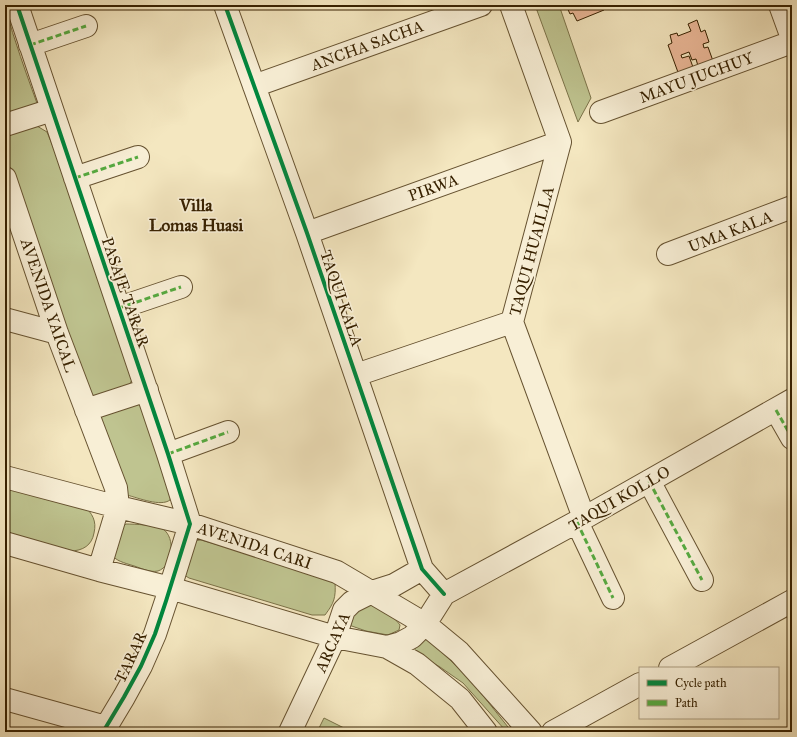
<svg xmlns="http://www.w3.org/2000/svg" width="797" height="737" viewBox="0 0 797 737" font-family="'IM FELL Great Primer',serif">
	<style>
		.green { fill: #bfc490; stroke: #7b7248 }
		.building { fill: #ebb898; stroke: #372100 }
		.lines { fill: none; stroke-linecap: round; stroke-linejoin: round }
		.minor-casing { stroke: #665230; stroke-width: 24 }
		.minor { stroke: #f8efd6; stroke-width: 22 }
		.quiet { stroke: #55aa40; stroke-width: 3; stroke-dasharray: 6 3; stroke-linecap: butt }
		.cycleway-casing { stroke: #f8efd6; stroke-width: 6 }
		.cycleway { stroke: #00873e; stroke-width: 4 }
		.labels { text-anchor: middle; stroke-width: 3.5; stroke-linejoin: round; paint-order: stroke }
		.street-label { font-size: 16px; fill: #372100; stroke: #f8efd6 }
		.neighbourhood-label { font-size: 17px; font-weight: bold; fill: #372100; stroke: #f8efd6 }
	</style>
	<rect width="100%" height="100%" fill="#f4e7c0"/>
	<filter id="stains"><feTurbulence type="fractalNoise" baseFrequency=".005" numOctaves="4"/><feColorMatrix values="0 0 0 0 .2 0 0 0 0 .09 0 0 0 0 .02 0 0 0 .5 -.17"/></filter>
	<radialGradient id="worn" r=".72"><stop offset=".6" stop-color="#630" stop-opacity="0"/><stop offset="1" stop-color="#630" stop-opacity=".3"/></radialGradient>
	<!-- green -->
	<path class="green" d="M535 5H559L591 98 578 122Z
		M5 10C10 19 11 30 15 40 22 62 30 84 38 106L5 119Z
		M37 126 47 132 61 166 133 378 129 385 98 399 89 395 5 155V136L23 128Z
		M139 401 172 492 170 500C161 507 138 498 127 495L95 415Z
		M5 485 84 506C92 513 97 521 94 533 92 545 83 551 70 551 65 550 58 547 52 546 37 541 21 537 5 532Z
		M126 524C134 524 156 525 163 529 176 538 173 566 158 571 149 573 139 567 131 565 107 558 112 555 114 533Z
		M201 540 326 576 335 582C336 598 334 603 325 615H312L189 578 181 573 192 541Z
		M366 604C378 606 393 615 400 625L399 630 388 635 366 631 346 624 350 611Z
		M422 639H426L431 642 469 678 508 727V730H505L463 683 440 667 416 653 415 651V646Z
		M324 718 352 732H317Z"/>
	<!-- building -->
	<path class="building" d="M566 5H601L604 10 577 21 573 13 570 14Z
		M697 20 701 32 705 30 709 42 703 44 704 48 708 47 713 61 698 66 696 59 692 60 689 52 681 55 682 58 689 56 694 70 679 75 668 45 672 43 670 35 677 33 678 36 691 31 688 24Z"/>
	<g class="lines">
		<!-- minor casing -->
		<g class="minor-casing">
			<path id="minor" d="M17 5 168 454 190 524 166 601 155 634 141 666 124 697 103 732
				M225 5 307 233 422 569 444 594
				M511 5 560 142 512 322 584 518
				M780 5 792 38
				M30 45 86 26
				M254 86 481 5
				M601 112 792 42
				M5 125 52 110
				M5 178 57 333 116 488 118 507 99 570
				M75 178 138 157
				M307 233 560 142
				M668 254 792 207
				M119 308 181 287
				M5 319 57 333
				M356 375 512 322
				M86 410 147 390
				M776 410 792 438
				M168 454 228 432
				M5 477 118 507 190 524 337 572 425 624 459 652 531 732
				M649 481 702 580
				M577 522 613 598
				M5 543 99 570 170 588 335 637 387 647 417 664 460 699 486 732
				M387 647 401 643 412 637 425 624 444 594 584 518 792 400
				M670 668 792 601
				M5 699 106 727
				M290 732 335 637 344 610 352 602 372 592 394 585 422 569
				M553 732 640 684"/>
		</g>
		<!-- minor -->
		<use href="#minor" class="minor"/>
		<!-- quiet -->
		<path class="quiet" d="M30 45 86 26
			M75 178 138 157
			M119 308 181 287
			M776 410 792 438
			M168 454 228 432
			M649 481 702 580
			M577 522 613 598"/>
		<!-- cycleway casing -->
		<g class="cycleway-casing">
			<path id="cycleway" d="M17 5 168 454 190 524 166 601 155 634 141 666 124 697 103 732
				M225 5 307 233 422 569 444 594"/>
		</g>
		<!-- cycleway -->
		<use href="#cycleway" class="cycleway"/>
	</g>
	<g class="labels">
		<!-- street labels -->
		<g class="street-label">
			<text transform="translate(367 45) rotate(-20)" y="6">ANCHA SACHA</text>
			<text transform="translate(696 77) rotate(-20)" y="6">MAYU JUCHUY</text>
			<text transform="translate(433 187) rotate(-20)" y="6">PIRWA</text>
			<text transform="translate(730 231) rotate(-21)" y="6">UMA KALA</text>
			<text transform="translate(531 251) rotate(-75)" y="6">TAQUI HUAILLA</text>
			<text transform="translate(126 292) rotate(71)" y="6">PASAJE TARAR</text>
			<text transform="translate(342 298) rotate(71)" y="6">TAQUI KALA</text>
			<text transform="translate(49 305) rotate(71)" y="6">AVENIDA YAICAL</text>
			<text transform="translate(619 498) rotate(-30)" y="6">TAQUI KOLLO</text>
			<text transform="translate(255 545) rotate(18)" y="6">AVENIDA CARI</text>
			<text transform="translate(332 642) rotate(-66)" y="6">ARCAYA</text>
			<text transform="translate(130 657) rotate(-65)" y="6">TARAR</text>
		</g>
		<!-- neighbourhood labels -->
		<g class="neighbourhood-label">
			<text x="196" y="211">Villa<tspan x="196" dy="20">Lomas Huasi</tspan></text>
		</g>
	</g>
	<!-- margin -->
	<rect width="797" height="737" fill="none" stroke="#f4e7c0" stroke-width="20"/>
	<rect x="6" y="6" width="785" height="725" fill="none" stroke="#372100" stroke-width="2"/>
	<rect x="10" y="10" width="777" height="717" fill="none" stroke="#372100"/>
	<!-- legend -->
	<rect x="639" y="667" width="140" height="52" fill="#f8efd6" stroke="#ab9d80"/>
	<rect x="647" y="680" width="20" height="6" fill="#00873e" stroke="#ab9d80"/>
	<text x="675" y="687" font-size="12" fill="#372100">Cycle path</text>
	<rect x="647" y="700" width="20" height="6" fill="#55aa40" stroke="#ab9d80"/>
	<text x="675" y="707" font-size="12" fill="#372100">Path</text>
	<rect width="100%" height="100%" filter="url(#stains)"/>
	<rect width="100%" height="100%" fill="url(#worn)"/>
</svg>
